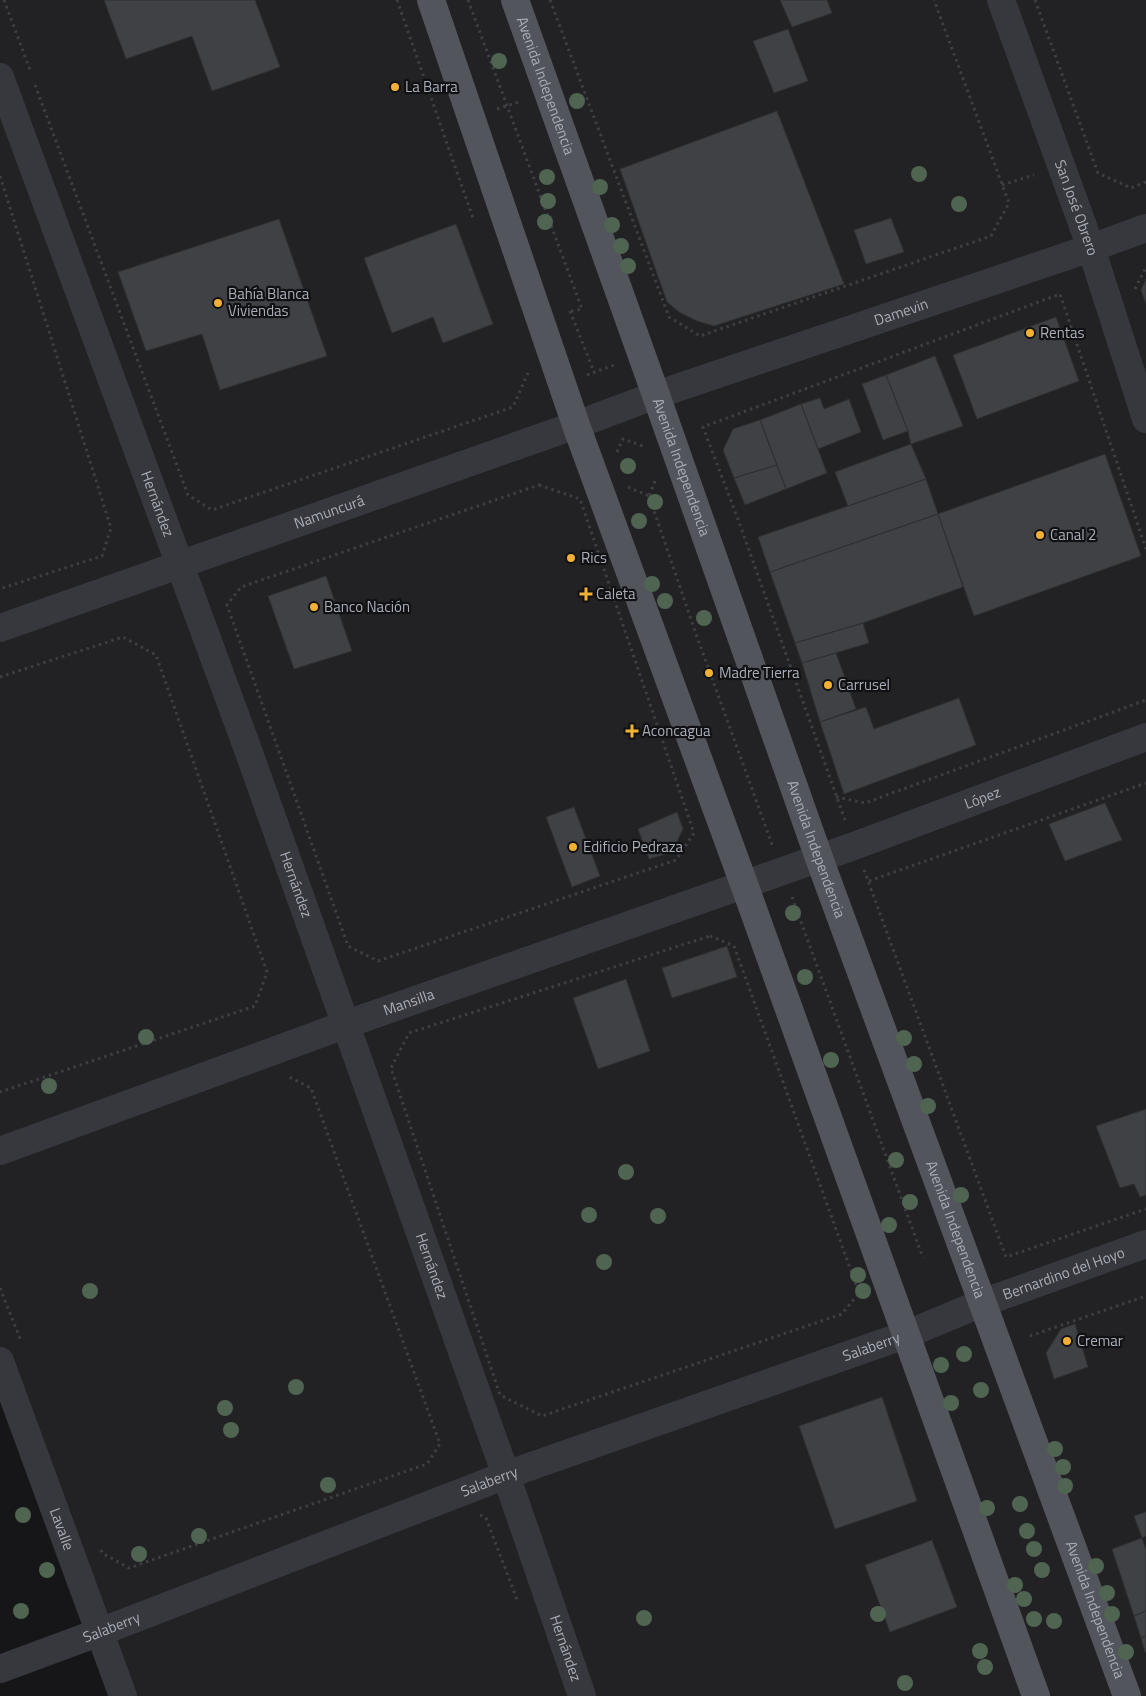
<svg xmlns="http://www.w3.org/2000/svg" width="1146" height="1696" viewBox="0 0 1146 1696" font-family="'Titillium Web',sans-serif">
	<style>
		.built { fill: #222225 }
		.building { fill: #404145; stroke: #303034 }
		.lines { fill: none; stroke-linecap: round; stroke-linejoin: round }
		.path { stroke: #3d3f44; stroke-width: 3; stroke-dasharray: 2.5 4; stroke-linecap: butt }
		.minor { stroke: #37383d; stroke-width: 28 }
		.major { stroke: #53555c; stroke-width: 28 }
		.tree { fill: #506452 }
		.poi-dot { fill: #f2b134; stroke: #111113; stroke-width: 2 }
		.labels { text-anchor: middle; stroke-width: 4.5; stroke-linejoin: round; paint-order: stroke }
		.street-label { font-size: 15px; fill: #a8adb8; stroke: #111113 }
		.poi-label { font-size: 15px; fill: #a8adb8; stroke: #111113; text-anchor: start }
	</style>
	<rect width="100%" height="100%" fill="#161618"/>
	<!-- built -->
	<path class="built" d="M0 0H1146V1696H123L0 1361Z"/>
	<!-- building -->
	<path class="building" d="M104 0H255L280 67 212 91 192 36 126 59Z
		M780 0H827L832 13 792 27Z
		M788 29 808 81 774 93 753 41Z
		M777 111 844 284 714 326 697 321 679 312 667 302 620 169Z
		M891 218 904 252 866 264 854 230Z
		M279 219 327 356 220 390 202 334 146 351 118 272Z
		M456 224 493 324 443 343 433 317 392 333 364 258Z
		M1146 279V304L1141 290Z
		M1056 317 1079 381 977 419 953 355Z
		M935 356 963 426 911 444 908 431 886 375Z
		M886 375 908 431 883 440 862 384Z
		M820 398 824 409 849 399 861 432 818 449 801 404Z
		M801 404 827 473 786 489 760 420Z
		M760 420 777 465 734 478 723 450 733 429Z
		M911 444 926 479 848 506 835 472Z
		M1105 454 1141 556 974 616 938 514Z
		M777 465 786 489 745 505 734 478Z
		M926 479 938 514 770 572 758 537Z
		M938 514 963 587 863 623 795 643 770 572Z
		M326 576 352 651 294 669 268 596Z
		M863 623 869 643 802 663 795 643Z
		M836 653 856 709 820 722 802 663Z
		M959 698 976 745 844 794 820 722 866 707 874 729Z
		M1105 803 1122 840 1065 861 1049 824Z
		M574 807 600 876 572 887 546 817Z
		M677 812 683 829 672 852 649 859 638 829Z
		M727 946 737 977 672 998 662 968Z
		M626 979 650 1051 598 1069 573 998Z
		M1146 1109V1195L1140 1197 1134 1184 1120 1188 1096 1126Z
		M1075 1324 1088 1367 1054 1379 1046 1353 1061 1329Z
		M882 1397 917 1501 835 1529 799 1426Z
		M1146 1512V1536L1142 1538 1134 1516Z
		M1142 1538 1146 1550V1611L1134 1616 1112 1549Z
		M932 1540 957 1607 890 1632 865 1565Z
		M1146 1611V1636L1141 1638 1134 1616Z
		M1146 1636V1652H1145L1141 1638Z"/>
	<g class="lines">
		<!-- path -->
		<path class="path" d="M4 0 30 70
			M397 0 474 221
			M468 0 582 309 567 312
			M550 0 669 317 700 336 991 236 1009 203 934 0
			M1035 0 1098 173 1131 188 1146 182
			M35 85 188 495 212 510 513 407 528 373
			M497 109 522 101
			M0 176 111 528 102 556 0 589
			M1002 185 1034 175
			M1135 289 1146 267
			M570 311 594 372
			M587 375 617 364
			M622 438 623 439 643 446
			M617 452 623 439
			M655 481 649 496 696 634 773 847
			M539 485 580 499 694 833 676 860 378 961 348 946 227 605 241 587Z
			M628 487 649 496
			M0 677 123 637 156 655 267 972 255 1006 0 1092
			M836 797 865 803 1146 700
			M845 820 739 522 703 427 1060 294 1146 549
			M864 870 1006 1257 1146 1209
			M869 881 1146 783
			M792 897 923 1258
			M710 936 734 946 859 1293 842 1314 542 1416 500 1395 391 1068 409 1033Z
			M0 1288 21 1341
			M1030 1336 1146 1296
			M480 1515 486 1518 518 1602
			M101 1550 102 1553 129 1568 427 1464 440 1444 311 1088 287 1076"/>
		<!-- minor -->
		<g class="minor">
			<path id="s1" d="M1001 0 1091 248 1146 419"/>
			<path id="s2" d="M0 77 247 747 506 1475 582 1696"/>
			<path id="s3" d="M0 628 576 425 656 395 1091 248 1146 228"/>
			<path id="s4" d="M0 1151 347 1024 854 846 1146 737"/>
			<path id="s5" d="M0 1361 123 1696"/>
			<path id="s6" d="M0 1669 100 1632 506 1475 905 1335 982 1303 1146 1244"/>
		</g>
		<!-- major -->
		<g class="major">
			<path d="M431 0 576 425 744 884 1036 1696"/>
			<path id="s7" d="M515 0 656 395 819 858 1127 1696"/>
		</g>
	</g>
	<!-- trees -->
	<g class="tree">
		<circle cx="499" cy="61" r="8"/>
		<circle cx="577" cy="101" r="8"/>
		<circle cx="919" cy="174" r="8"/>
		<circle cx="547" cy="177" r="8"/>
		<circle cx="600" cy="187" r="8"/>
		<circle cx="548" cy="201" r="8"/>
		<circle cx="959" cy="204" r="8"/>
		<circle cx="545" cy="222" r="8"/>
		<circle cx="612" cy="225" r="8"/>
		<circle cx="621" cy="246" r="8"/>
		<circle cx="628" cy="266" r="8"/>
		<circle cx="628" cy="466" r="8"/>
		<circle cx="655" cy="502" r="8"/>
		<circle cx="639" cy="521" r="8"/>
		<circle cx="652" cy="584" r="8"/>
		<circle cx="665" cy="601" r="8"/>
		<circle cx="704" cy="618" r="8"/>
		<circle cx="793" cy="913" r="8"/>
		<circle cx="805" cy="977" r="8"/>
		<circle cx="146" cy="1037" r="8"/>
		<circle cx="904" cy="1038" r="8"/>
		<circle cx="831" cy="1060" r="8"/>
		<circle cx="914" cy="1064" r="8"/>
		<circle cx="49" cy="1086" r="8"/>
		<circle cx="928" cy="1106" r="8"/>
		<circle cx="896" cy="1160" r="8"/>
		<circle cx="626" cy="1172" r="8"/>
		<circle cx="961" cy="1195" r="8"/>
		<circle cx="910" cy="1202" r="8"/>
		<circle cx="589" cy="1215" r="8"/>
		<circle cx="658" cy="1216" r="8"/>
		<circle cx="889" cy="1225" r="8"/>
		<circle cx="604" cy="1262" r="8"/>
		<circle cx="858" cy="1275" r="8"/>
		<circle cx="90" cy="1291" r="8"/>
		<circle cx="863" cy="1291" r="8"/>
		<circle cx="964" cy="1354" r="8"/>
		<circle cx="941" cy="1365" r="8"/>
		<circle cx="296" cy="1387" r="8"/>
		<circle cx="981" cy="1390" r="8"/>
		<circle cx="951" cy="1403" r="8"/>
		<circle cx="225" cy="1408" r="8"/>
		<circle cx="231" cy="1430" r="8"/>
		<circle cx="1055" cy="1449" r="8"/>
		<circle cx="1063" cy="1467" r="8"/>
		<circle cx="328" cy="1485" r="8"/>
		<circle cx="1065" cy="1486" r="8"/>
		<circle cx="1020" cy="1504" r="8"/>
		<circle cx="987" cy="1508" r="8"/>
		<circle cx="23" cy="1515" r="8"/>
		<circle cx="1027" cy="1531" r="8"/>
		<circle cx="199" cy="1536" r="8"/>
		<circle cx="1034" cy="1549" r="8"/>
		<circle cx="139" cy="1554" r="8"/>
		<circle cx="1096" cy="1566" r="8"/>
		<circle cx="47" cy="1570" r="8"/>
		<circle cx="1042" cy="1570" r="8"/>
		<circle cx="1015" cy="1585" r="8"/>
		<circle cx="1107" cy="1593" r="8"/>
		<circle cx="1024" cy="1599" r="8"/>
		<circle cx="21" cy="1611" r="8"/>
		<circle cx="878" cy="1614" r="8"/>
		<circle cx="1112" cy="1614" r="8"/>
		<circle cx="644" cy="1618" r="8"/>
		<circle cx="1034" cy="1619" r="8"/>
		<circle cx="1054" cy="1621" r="8"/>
		<circle cx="980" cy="1651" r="8"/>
		<circle cx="1126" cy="1652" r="8"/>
		<circle cx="985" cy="1667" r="8"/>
		<circle cx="905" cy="1683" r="8"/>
	</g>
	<!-- markers -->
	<g class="poi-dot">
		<circle cx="395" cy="87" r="5"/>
		<circle cx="218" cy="303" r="5"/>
		<circle cx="1030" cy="333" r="5"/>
		<circle cx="1040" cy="535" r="5"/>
		<circle cx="571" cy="558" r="5"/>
		<path d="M583.5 586.5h5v5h5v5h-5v5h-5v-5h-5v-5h5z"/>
		<circle cx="314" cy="607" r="5"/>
		<circle cx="709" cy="673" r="5"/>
		<circle cx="828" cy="685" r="5"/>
		<path d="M629.5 723.5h5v5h5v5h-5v5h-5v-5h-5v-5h5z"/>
		<circle cx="573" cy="847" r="5"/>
		<circle cx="1067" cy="1341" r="5"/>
	</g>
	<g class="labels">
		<!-- street labels -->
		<g class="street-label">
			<text dy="5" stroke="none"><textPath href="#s7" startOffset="91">Avenida Independencia</textPath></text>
			<text dy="5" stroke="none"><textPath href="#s1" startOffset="221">San José Obrero</textPath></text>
			<text dy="5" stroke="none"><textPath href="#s3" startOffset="955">Damevin</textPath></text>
			<text dy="5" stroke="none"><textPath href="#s7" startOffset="496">Avenida Independencia</textPath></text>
			<text dy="5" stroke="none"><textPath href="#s2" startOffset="455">Hernández</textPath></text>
			<text dy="5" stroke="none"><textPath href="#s3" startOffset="349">Namuncurá</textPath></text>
			<text dy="5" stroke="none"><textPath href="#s4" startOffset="1044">López</textPath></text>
			<text dy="5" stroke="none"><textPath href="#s7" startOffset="901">Avenida Independencia</textPath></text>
			<text dy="5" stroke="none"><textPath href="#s2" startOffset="860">Hernández</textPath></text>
			<text dy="5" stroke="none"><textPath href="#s4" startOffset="435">Mansilla</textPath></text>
			<text dy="5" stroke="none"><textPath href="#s7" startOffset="1306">Avenida Independencia</textPath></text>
			<text dy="5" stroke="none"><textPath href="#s2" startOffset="1265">Hernández</textPath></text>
			<text dy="5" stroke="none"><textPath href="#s6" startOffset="1135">Bernardino del Hoyo</textPath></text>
			<text dy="5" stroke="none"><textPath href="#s6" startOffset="929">Salaberry</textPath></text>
			<text dy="5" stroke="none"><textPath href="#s6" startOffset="524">Salaberry</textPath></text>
			<text dy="5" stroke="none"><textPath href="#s5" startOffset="179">Lavalle</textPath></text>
			<text dy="5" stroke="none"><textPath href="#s7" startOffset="1711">Avenida Independencia</textPath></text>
			<text dy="5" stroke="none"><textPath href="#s6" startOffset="119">Salaberry</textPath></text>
			<text dy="5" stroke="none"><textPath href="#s2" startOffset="1670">Hernández</textPath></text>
		</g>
		<!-- poi labels -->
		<g class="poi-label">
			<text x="405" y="92">La Barra</text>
			<text x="228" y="299">Bahía Blanca<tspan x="228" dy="17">Viviendas</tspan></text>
			<text x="1040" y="338">Rentas</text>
			<text x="1050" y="540">Canal 2</text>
			<text x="581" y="563">Rics</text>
			<text x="596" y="599">Caleta</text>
			<text x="324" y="612">Banco Nación</text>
			<text x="719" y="678">Madre Tierra</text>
			<text x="838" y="690">Carrusel</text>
			<text x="642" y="736">Aconcagua</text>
			<text x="583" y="852">Edificio Pedraza</text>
			<text x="1077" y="1346">Cremar</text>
		</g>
	</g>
</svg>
